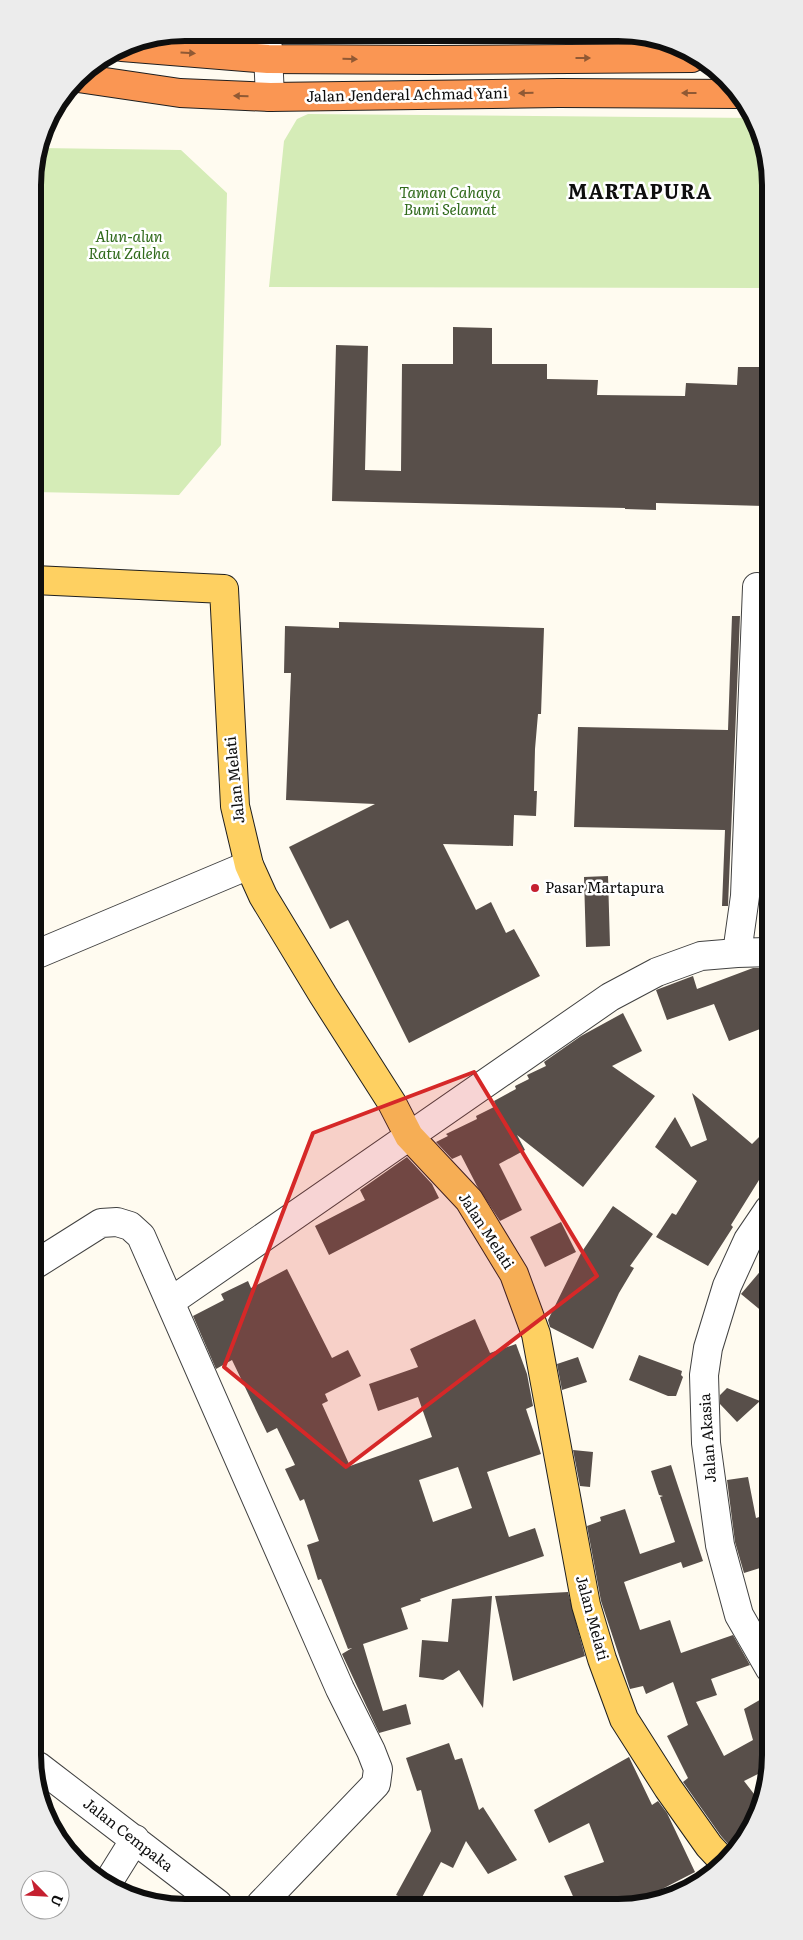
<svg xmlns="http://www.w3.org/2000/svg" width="803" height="1940" viewBox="0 0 803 1940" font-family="Literata,serif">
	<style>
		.green { fill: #d5ecb7 }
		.building { fill: #584f4a; fill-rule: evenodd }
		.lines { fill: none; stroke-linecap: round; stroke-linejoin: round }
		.minor-casing { stroke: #414141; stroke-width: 30 }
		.major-casing { stroke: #1f1f1f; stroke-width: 30 }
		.highway-casing { stroke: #1f1f1f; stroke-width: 30 }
		.minor { stroke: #fff; stroke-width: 28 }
		.major { stroke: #fed061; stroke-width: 28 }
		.highway { stroke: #fa9653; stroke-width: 28 }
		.oneway { fill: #905934 }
		.marked { fill: #d62828; fill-opacity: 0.2; stroke: #d62828; stroke-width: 4; stroke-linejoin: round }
		.poi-dot { fill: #c52030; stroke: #fff; stroke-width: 2 }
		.labels { text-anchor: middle; stroke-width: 5; stroke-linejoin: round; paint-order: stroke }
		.street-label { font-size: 15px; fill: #0e0e0e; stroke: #fff }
		.park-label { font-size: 15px; font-style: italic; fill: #306a1b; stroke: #fff }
		.poi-label { font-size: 15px; fill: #0e0e0e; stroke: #fff; text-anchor: start }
		.district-label { font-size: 20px; font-weight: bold; letter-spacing: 1px; fill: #0e0e0e; stroke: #fff }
		.rim { fill: none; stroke: #0e0e0e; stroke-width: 6 }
	</style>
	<rect width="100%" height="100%" fill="#fffbf0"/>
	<!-- green -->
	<path class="green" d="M308 114 754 118 765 146 766 288 269 287 284 141 297 119Z
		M40 148 181 150 227 193 221 445 179 495 34 492 33 175Z"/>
	<!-- building -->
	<path class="building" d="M453 327 492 328V364H547V379L598 380 597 395 685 396 686 383 737 385 738 367H766V506L656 503V510L625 509V508L332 501 336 345 368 346 365 470 401 471 402 364H453Z
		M732 616H740L728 906H722L725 830 574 827 578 727 728 730Z
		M339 622 544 628 541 714H538L535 749 534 791H537L536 816 514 815 513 846 443 844 476 910 491 902 506 933 514 929 540 976 409 1043 348 920 330 929 289 847 375 804 286 800 291 673H284L285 626 339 628Z
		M767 730V849L768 908 759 907Z
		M608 876 610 946 586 947 584 877Z
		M753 968H761L764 980 768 979V1026L729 1041 714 1004 667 1020 656 990 693 976 697 989Z
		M623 1013 642 1051 612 1066 655 1096 583 1187 517 1135 525 1150 499 1164 522 1210 500 1221 477 1186 461 1155 452 1159 436 1142 448 1136 446 1134 477 1119 476 1116 496 1106 494 1101 516 1089 515 1086 529 1079 527 1075 546 1066 544 1062 581 1036Z
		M692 1093 752 1144 768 1128V1188L759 1180 731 1225 733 1227 708 1266 656 1237 672 1213 676 1215 697 1181 655 1147 675 1117 691 1147 707 1140Z
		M407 1157 432 1184 439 1198 329 1255 315 1226 365 1200 360 1190Z
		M613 1206 653 1234 630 1266 634 1268 619 1293 593 1349 550 1327 548 1320 581 1253Z
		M561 1222 576 1252 545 1267 530 1237Z
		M769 1261V1317L741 1294Z
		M287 1269 332 1358 348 1350 361 1376 325 1394 328 1401 322 1404 350 1466 432 1437 418 1397 378 1411 369 1384 418 1367 410 1349 475 1319 490 1353 516 1344 527 1374 533 1406 526 1409 541 1454 487 1472 509 1537 535 1528 544 1556 420 1599 421 1601 401 1608 408 1629 363 1644 383 1711 406 1704 411 1724 379 1733 342 1654 352 1648 348 1649 321 1579 318 1580 307 1545 319 1541 304 1499 300 1501 285 1469 295 1465 277 1428 267 1433 232 1360 216 1369 193 1316 224 1300 221 1294 248 1281 251 1288ZM458 1467 472 1508 433 1522 419 1480Z
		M639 1355 682 1371 681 1375 683 1377 676 1396H668L629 1380Z
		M578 1357 587 1382 562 1390 557 1364Z
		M727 1388 760 1401 737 1422 720 1404V1395Z
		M573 1450 593 1452 590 1487 580 1486Z
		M671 1465 703 1561 683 1568 681 1562 624 1582 640 1630 670 1620 681 1653 733 1635 750 1665 711 1679 717 1695 696 1702 724 1756 753 1740 744 1709 770 1694V1764L767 1780H765L762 1772 744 1781 761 1803 759 1813 752 1825 729 1845 721 1836 683 1782 688 1778 667 1736 688 1725 673 1682 646 1694 643 1686 630 1689 601 1601 587 1526 601 1521 600 1517 625 1509 640 1554 675 1542 660 1497 663 1496 659 1495 651 1471Z
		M748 1477 756 1518 769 1514 770 1565 744 1573 735 1542 727 1480Z
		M568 1592 585 1656 513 1681 495 1596Z
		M492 1596 483 1708 459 1670 443 1680 419 1677 422 1640 448 1642 452 1599Z
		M449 1743 455 1760 462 1758 479 1810 483 1807 517 1860 488 1874 466 1841 453 1868 441 1862 419 1903H412L396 1895 431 1831 421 1790 417 1791 406 1758Z
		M629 1757 652 1805 658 1801 667 1813 695 1872 637 1902 576 1903 564 1876 604 1862 589 1823 549 1843 534 1810Z"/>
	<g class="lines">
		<!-- minor casing -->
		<g class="minor-casing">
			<path id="minor" d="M267 33 270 97
				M737 953 768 952
				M35 955 249 865
				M769 1209 748 1240 727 1286 708 1348 704 1375 706 1443 720 1545 739 1615 770 1669
				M36 1264 101 1223 117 1222 130 1226 141 1236 340 1689 371 1751 378 1769 376 1784 261 1904
				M170 1302 610 997 657 972 701 956 737 953 745 896 757 587
				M38 1766 218 1904
				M107 1884 135 1839"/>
		</g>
		<!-- major casing -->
		<g class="major-casing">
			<path id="major" d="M34 580 224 589 235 806 249 865 263 896 323 995 392 1103 409 1136 469 1200 514 1274 536 1334 586 1605 602 1659 624 1719 668 1788 709 1846 724 1862"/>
		</g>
		<!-- highway casing -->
		<g class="highway-casing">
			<path id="highway" d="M122 47 268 59 433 60 692 58
				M78 78 180 93 270 97 559 93 738 94"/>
		</g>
		<!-- minor -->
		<use href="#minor" class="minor"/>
		<!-- major -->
		<use href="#major" class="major"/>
		<!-- highway -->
		<use href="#highway" class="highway"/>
	</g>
	<!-- one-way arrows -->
	<defs><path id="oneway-solid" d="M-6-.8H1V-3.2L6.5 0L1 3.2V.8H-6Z" transform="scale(1.25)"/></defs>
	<g class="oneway">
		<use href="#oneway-solid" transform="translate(188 53) rotate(4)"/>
		<use href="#oneway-solid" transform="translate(583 58)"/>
		<use href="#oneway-solid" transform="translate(350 59) rotate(1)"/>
		<use href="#oneway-solid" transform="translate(526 93) rotate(179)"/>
		<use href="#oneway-solid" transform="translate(689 93) rotate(-180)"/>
		<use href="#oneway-solid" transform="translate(241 96) rotate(-179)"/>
	</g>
	<!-- marked area -->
	<path class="marked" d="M474 1072 597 1276 346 1467 224 1367 313 1133Z"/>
	<!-- markers -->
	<circle class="poi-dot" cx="535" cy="888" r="5"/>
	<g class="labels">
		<!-- street labels -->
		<g class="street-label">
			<text transform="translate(407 95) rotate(-1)" y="5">Jalan Jenderal Achmad Yani</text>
			<text transform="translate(235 780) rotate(-96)" y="5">Jalan Melati</text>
			<text transform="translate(486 1231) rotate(57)" y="5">Jalan Melati</text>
			<text transform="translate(708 1438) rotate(-94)" y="5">Jalan Akasia</text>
			<text transform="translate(592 1618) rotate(75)" y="5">Jalan Melati</text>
			<text transform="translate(128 1835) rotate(38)" y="5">Jalan Cempaka</text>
		</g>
		<!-- park labels -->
		<g class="park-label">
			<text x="450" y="198">Taman Cahaya<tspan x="450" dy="17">Bumi Selamat</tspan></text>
			<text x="129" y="242">Alun-alun<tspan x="129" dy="17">Ratu Zaleha</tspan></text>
		</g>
		<!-- poi labels -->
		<g class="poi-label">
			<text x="545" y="893">Pasar Martapura</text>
		</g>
		<!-- district labels -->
		<g class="district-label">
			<text x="640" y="199">MARTAPURA</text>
		</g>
	</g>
	<!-- crop -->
	<path d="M0 0H803V1940H0ZM185 41H618A144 144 0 0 1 762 185V1755A144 144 0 0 1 618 1899H185A144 144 0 0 1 41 1755V185A144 144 0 0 1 185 41Z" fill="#ececec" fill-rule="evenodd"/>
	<path class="rim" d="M185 41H618A144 144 0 0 1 762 185V1755A144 144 0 0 1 618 1899H185A144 144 0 0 1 41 1755V185A144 144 0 0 1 185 41Z"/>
	<!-- north arrow -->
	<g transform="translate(45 1895) rotate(114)"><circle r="24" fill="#ffffff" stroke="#9f9f9f"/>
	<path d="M0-4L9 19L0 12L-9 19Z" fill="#c52030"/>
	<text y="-8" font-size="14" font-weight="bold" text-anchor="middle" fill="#0e0e0e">U</text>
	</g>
</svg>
